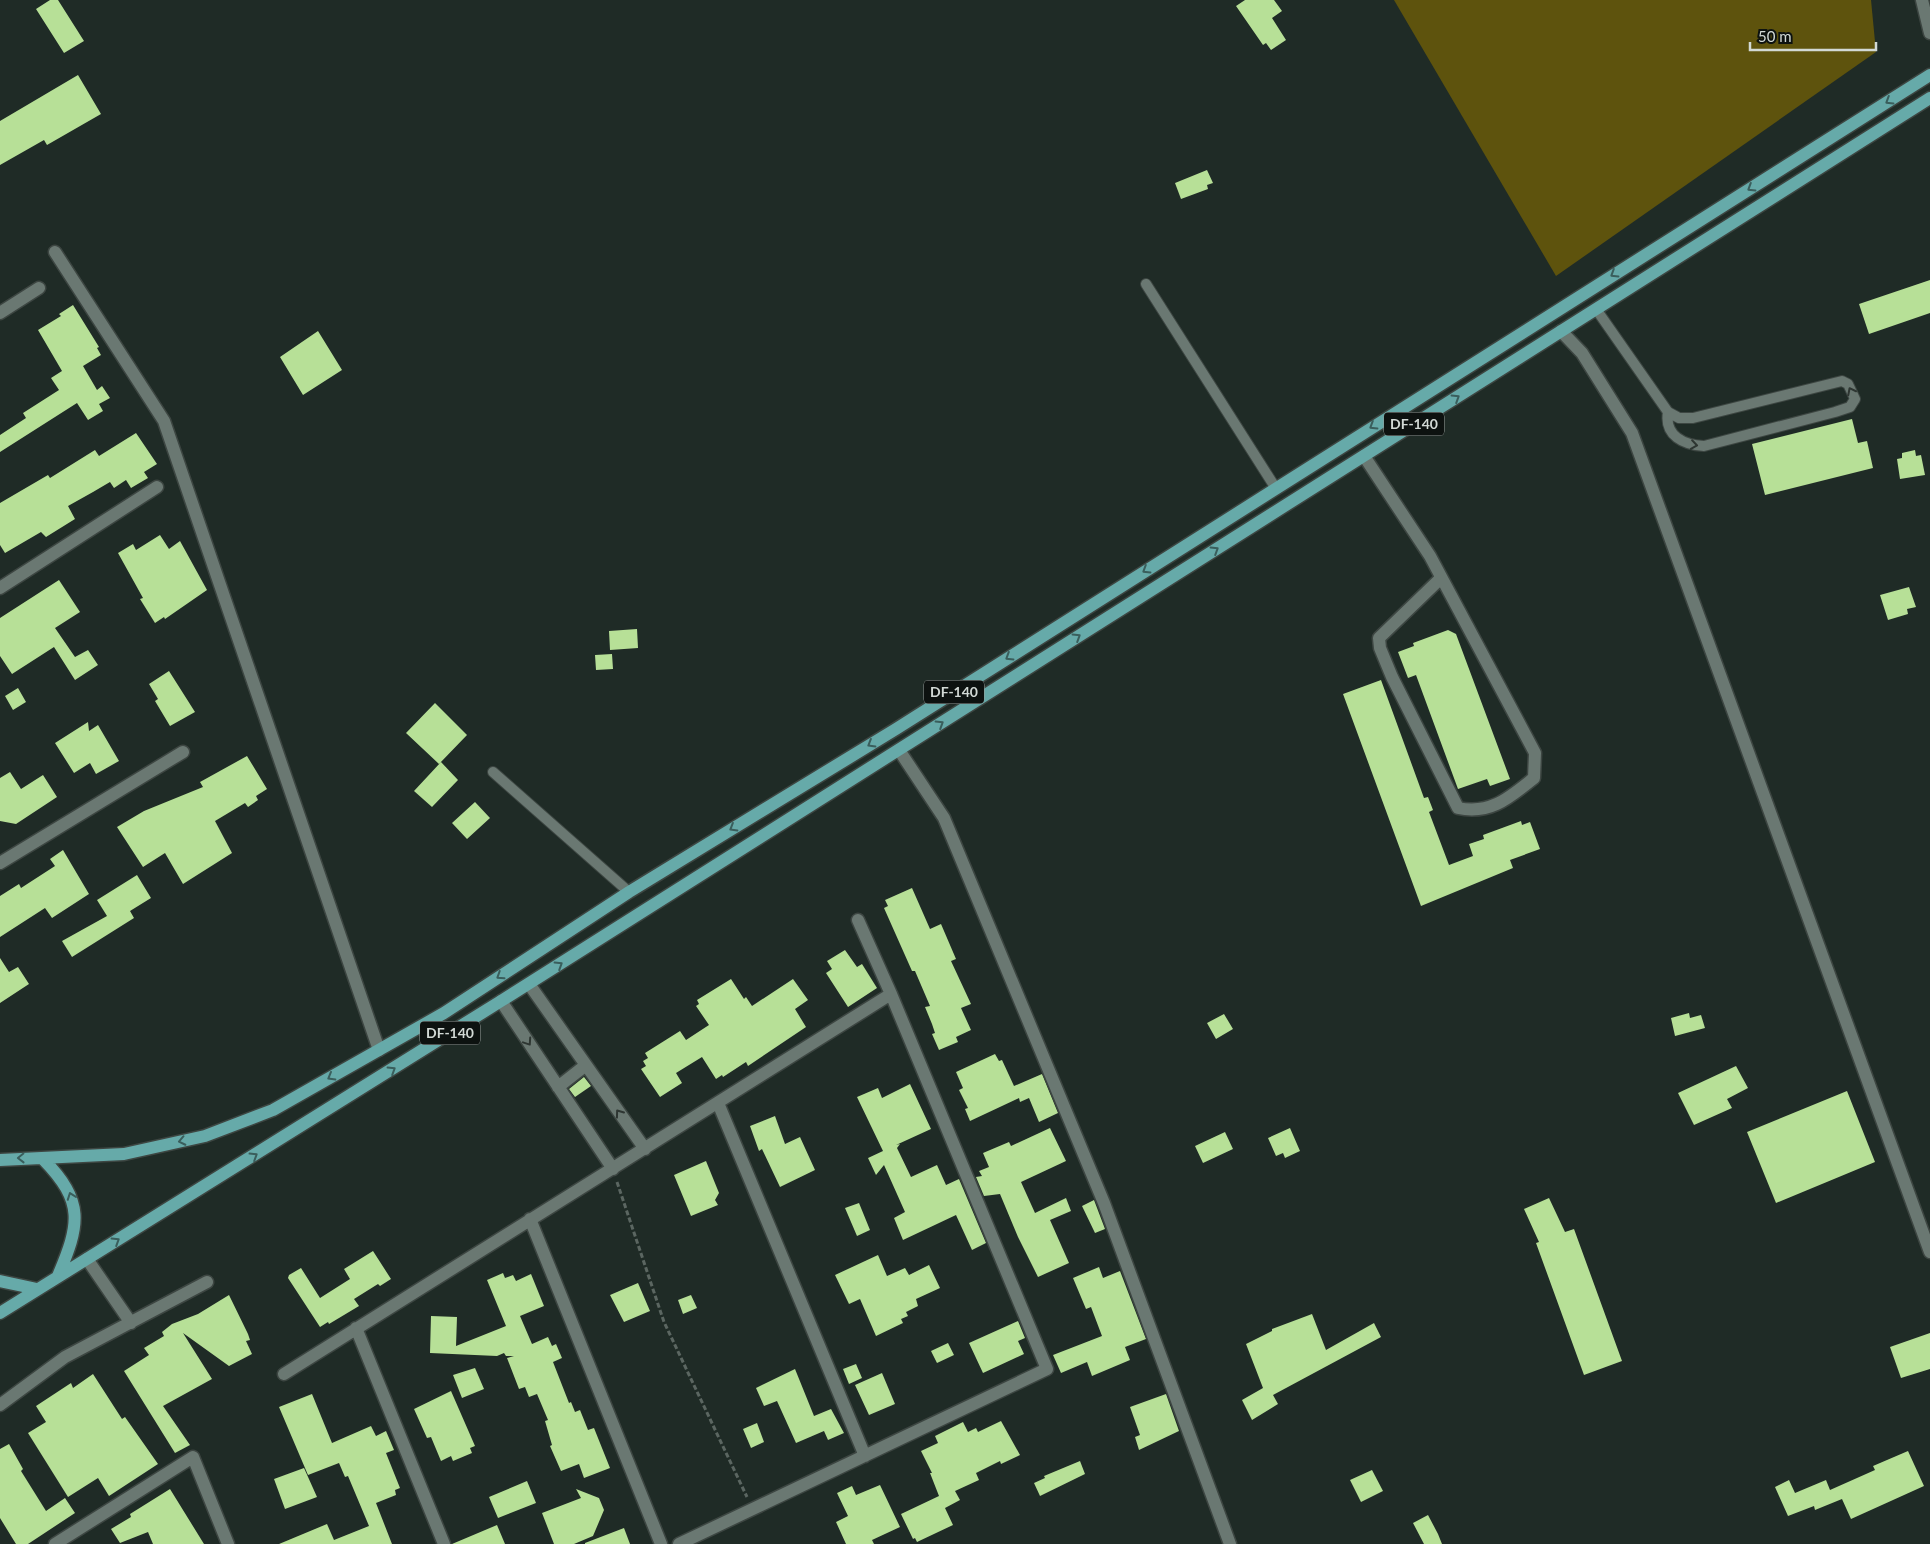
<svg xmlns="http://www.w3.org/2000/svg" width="1930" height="1544" viewBox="0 0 1930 1544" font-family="Lato,sans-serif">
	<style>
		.forest { fill: #5e530d }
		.building { fill: #b7e097 }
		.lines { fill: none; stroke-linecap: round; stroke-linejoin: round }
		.service-casing { stroke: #3d4642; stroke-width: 12 }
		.minor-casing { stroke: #3d4642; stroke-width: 15 }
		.primary-casing { stroke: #3d4642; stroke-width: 15 }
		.path { stroke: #5b6661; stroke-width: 3; stroke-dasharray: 5 2.5; stroke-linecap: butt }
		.service { stroke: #6a7872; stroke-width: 10 }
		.minor { stroke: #6a7872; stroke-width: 12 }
		.primary { stroke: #66aaa9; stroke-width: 12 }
		.oneway { stroke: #3a5e5c }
		.oneway2 { stroke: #2e3632 }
		.labels { text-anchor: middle; stroke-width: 5; stroke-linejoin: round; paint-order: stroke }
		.shield { fill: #0d1210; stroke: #979d9a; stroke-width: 1 }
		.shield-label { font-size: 14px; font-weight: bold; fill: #d2d9d5 }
	</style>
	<rect width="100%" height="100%" fill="#1f2b26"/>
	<!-- forest -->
	<path class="forest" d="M1394 0H1871L1876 52 1556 276Z"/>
	<!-- building -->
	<path class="building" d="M50 0H58L84 41 64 53 36 9Z
		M1245 0H1274L1282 11 1272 18 1286 40 1271 50 1266 43 1263 45 1236 6Z
		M78 75 101 114 47 145 44 140 0 165V121Z
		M1207 170 1213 183 1207 185 1208 189 1181 199 1175 183Z
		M1930 280V313L1869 334 1859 304Z
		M73 305 99 347 97 348 101 355 83 366 97 390 102 386 110 398 99 404 103 411 88 420 77 403 0 452V435L26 418 23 413 59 390 51 378 62 371 38 330 61 316 59 314Z
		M318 331 342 370 303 395 280 357Z
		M1852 419 1858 443 1867 441 1873 468 1765 495 1752 444Z
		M136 433 157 464 144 472 148 478 131 488 126 480 114 488 110 482 93 492 68 506 75 519 46 537 41 532 5 553 0 545V503L48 475 50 478 95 450 99 456Z
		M1915 450 1916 456 1921 455 1925 475 1900 479 1897 459 1902 458V453Z
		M160 535 169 549 180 541 207 590 165 619 164 617 155 623 140 599 143 598 118 553 133 544 136 550Z
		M59 580 80 612 55 628 75 657 88 650 98 665 75 680 54 647 12 674 0 656V618Z
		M1909 587 1916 607 1907 609 1908 614 1888 620 1880 595Z
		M637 629 638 648 610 650 609 631Z
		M1448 630 1456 634 1510 779 1490 786 1487 779 1458 789 1416 675 1408 678 1398 652 1414 646 1413 643Z
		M612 654 613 669 596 670 595 655Z
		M169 671 195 712 170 726 155 701 158 699 149 684Z
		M1381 680 1424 798 1428 797 1433 810 1429 812 1449 865 1473 856 1469 844 1484 839 1483 835 1521 821 1522 825 1530 822 1540 849 1510 860 1513 868 1421 906 1343 694Z
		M18 688 26 702 13 710 5 696Z
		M435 703 467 735 439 764 406 733Z
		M88 722 89 731 98 725 119 761 96 774 90 763 74 773 55 743Z
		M247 756 267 789 256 796 258 800 248 807 245 803 215 821 232 853 183 884 165 853 143 867 117 827 144 811 203 787 200 782Z
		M441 762 458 780 432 807 414 791Z
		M10 772 21 789 43 775 57 797 16 824 0 821V778Z
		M475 802 490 818 467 839 452 823Z
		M63 850 89 894 52 918 45 908 0 937V896L19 884 21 888 55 866 50 859Z
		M137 875 151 898 130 911 134 918 72 957 62 941 107 916 97 900Z
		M912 888 930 929 941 924 956 959 951 961 971 1004 961 1008 971 1030 956 1037 958 1042 939 1050 932 1034 935 1033 932 1024 925 1007 930 1006 915 971H912L884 908 888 906 885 900Z
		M845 950 857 967 862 964 877 988 848 1007 826 973 832 969 827 961Z
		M0 958 9 972 18 967 29 984 0 1003Z
		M731 979 744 999 746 997 752 1006 793 979 808 1000 795 1009 806 1027 748 1066 746 1062 723 1077 722 1075 716 1079 702 1057 676 1073 682 1083 660 1097 641 1069 646 1066 643 1061 648 1058 645 1053 680 1031 686 1040 709 1025 696 1006 699 1004 697 1000Z
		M1689 1013 1690 1018 1701 1015 1705 1028 1675 1036 1671 1018Z
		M1224 1014 1233 1029 1216 1039 1207 1023Z
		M995 1054 999 1061 1002 1060 1014 1086 1042 1074 1058 1113 1039 1122 1029 1098 1020 1102 1019 1098 970 1121 965 1109 968 1108 959 1090 963 1088 956 1072Z
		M1736 1066 1748 1088 1727 1099 1732 1108 1694 1125 1678 1093Z
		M584 1077 591 1086 575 1097 569 1089Z
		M910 1084 931 1129 896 1145 900 1144 897 1148 911 1177 937 1165 946 1185 959 1179 986 1243 972 1250 956 1215 903 1240 894 1218 905 1212 884 1165 876 1175 868 1158 883 1151 857 1097 878 1088 882 1098Z
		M1847 1091 1875 1162 1776 1203 1747 1132Z
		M775 1116 785 1144 800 1137 815 1170 780 1187 762 1149 759 1151 750 1126Z
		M1050 1128 1066 1161 1021 1182 1035 1213 1066 1198 1071 1211 1050 1220 1069 1263 1038 1277 1018 1237 1000 1194 984 1196 976 1177 982 1176 979 1171 989 1167 983 1153 1009 1142 1011 1146Z
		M1290 1128 1300 1151 1285 1158 1283 1153 1276 1156 1268 1138Z
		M1225 1132 1233 1149 1203 1163 1195 1146Z
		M706 1161 719 1193 715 1200 718 1205 691 1216 674 1175Z
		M1549 1198 1565 1232 1574 1229 1622 1361 1584 1375 1536 1243 1539 1242 1524 1209Z
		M1094 1200 1105 1229 1095 1233 1082 1206Z
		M859 1203 870 1230 857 1236 845 1208Z
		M373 1251 391 1279 380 1286 378 1284 354 1299 359 1306 329 1324 328 1322 320 1327 288 1278 289 1275 301 1268 320 1298 350 1279 344 1269Z
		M878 1255 887 1276 905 1268 909 1275 929 1265 940 1288 916 1299 918 1306 906 1312 908 1316 901 1319 903 1323 876 1336 860 1299 849 1304 835 1275Z
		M1099 1267 1103 1278 1120 1271 1146 1339 1125 1347 1130 1360 1092 1376 1087 1362 1061 1373 1053 1355 1102 1336 1091 1307 1086 1309 1073 1278Z
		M503 1273 505 1278 513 1275 516 1281 531 1274 544 1306 520 1316 532 1344 548 1337 552 1346 556 1344 562 1358 553 1362 569 1403 571 1402 575 1412 580 1410 588 1430 594 1428 610 1468 584 1478 579 1464 561 1471 550 1446 552 1445 545 1421 548 1420 537 1394 529 1397 525 1387 519 1389 507 1358 514 1356H506L504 1353 497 1356 430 1353 431 1316 457 1317 456 1346 506 1326 487 1280Z
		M638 1283 650 1311 624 1322 610 1295Z
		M229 1295 248 1334 250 1340 246 1341 252 1354 229 1366 183 1333 212 1379 163 1406 190 1445 175 1453 124 1371 149 1355 144 1348 164 1336 162 1332 172 1324 198 1314Z
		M691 1295 697 1308 683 1314 678 1300Z
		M1312 1314 1326 1350 1374 1323 1381 1337 1273 1395 1278 1404 1252 1420 1242 1400 1263 1388 1246 1344 1272 1331V1329Z
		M1018 1321 1025 1338 1018 1341 1024 1354 983 1373 969 1343Z
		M1930 1333V1369L1901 1378 1890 1347Z
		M948 1343 954 1355 937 1363 931 1351Z
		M856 1364 862 1378 849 1384 843 1369Z
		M475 1368 484 1389 462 1398 453 1375Z
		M795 1369 814 1416 831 1409 844 1433 828 1440 824 1431 796 1443 777 1401 764 1406 756 1388Z
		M882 1373 895 1404 869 1415 855 1385Z
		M93 1374 122 1419 125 1417 158 1464 109 1496 98 1478 68 1497 28 1433 46 1422 36 1406 71 1383 73 1388Z
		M451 1391 475 1446 470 1448 472 1453 453 1461 451 1456 441 1461 431 1437 427 1438 414 1409Z
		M312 1394 332 1443 371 1426 376 1436 386 1431 394 1450 386 1453 400 1488 395 1490 396 1495 376 1503 392 1544H279L327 1524 334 1540 369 1526 348 1476 345 1477 339 1463 308 1475 279 1407Z
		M1166 1394 1179 1431 1139 1450 1135 1437 1140 1435 1130 1407Z
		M1001 1421 1020 1455 1001 1464 1000 1461 976 1473 979 1480 955 1491 960 1500 945 1508 953 1525 917 1542 915 1538 913 1539 901 1514 939 1496 930 1473H932L921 1451 938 1443 935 1436 963 1422 968 1432 976 1428 978 1432Z
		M757 1423 764 1442 751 1448 743 1429Z
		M9 1444 23 1469 21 1471 46 1511 65 1498 75 1513 28 1544H16L0 1518V1449Z
		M1908 1451 1924 1486 1851 1519 1842 1499 1815 1510 1814 1506 1788 1516 1775 1487 1789 1480 1795 1493 1826 1480 1830 1490 1875 1470 1873 1466Z
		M1080 1461 1085 1474 1040 1496 1034 1483 1045 1478 1044 1476Z
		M304 1468 317 1497 285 1509 274 1479Z
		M1372 1470 1383 1491 1361 1502 1350 1480Z
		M527 1481 536 1503 498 1518 489 1497Z
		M880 1485 900 1527 872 1540 874 1544H846L836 1522 848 1516 837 1493 852 1486 856 1495Z
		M170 1489 204 1544H153L148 1532 120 1543 111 1529 131 1517 130 1514Z
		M576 1489 599 1498 604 1510 593 1536 574 1544H554L542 1513 581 1498Z
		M1428 1515 1438 1534 1442 1544H1424L1413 1523Z
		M497 1525 505 1544H452Z
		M624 1528 630 1544H585V1543Z"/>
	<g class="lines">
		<!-- service casing -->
		<g class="service-casing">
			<path id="service" d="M1146 284 1275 487
				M1596 309 1668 412 1679 418H1693L1842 381 1848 384 1855 399 1850 407 1835 412 1704 446C1684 445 1664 436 1668 412
				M493 772 629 892"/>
		</g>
		<!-- minor casing -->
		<g class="minor-casing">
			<path id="minor" d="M1922 0 1930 33
				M55 252 164 421 379 1050
				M0 313 39 288
				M1561 331 1582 353 1632 433 1930 1252
				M1364 456 1430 556 1535 753 1534 778C1510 797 1491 815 1458 808L1392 677 1380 648 1379 638 1441 578
				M0 588 157 487
				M899 750 944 818 1104 1203 1230 1544
				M0 863 183 752
				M529 984 645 1149
				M501 1001 613 1169
				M558 1087 586 1065
				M718 1103 865 1456
				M530 1219 661 1544
				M87 1259 131 1323
				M356 1328 444 1544
				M284 1374 891 994
				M0 1405 65 1357 207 1282
				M55 1544 193 1457 228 1544
				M679 1544 1047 1369 891 994 858 920"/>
		</g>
		<!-- primary casing -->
		<g class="primary-casing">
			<path id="primary" d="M43 1159C85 1202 80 1224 58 1276
				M0 1160 124 1154 205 1136 273 1110 444 1013 629 892 896 729 1930 75
				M0 1281 37 1289
				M0 1313 501 1001 1930 98"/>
		</g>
		<!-- path -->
		<path class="path" d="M617 1182 664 1322 747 1497"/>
		<!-- service -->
		<use href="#service" class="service"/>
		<!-- minor -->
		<use href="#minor" class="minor"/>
		<!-- primary -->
		<use href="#primary" class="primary"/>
	</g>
	<!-- one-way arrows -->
	<defs><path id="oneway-chevron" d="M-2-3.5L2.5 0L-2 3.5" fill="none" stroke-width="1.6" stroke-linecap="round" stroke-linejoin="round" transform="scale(1.25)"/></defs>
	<g class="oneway">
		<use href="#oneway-chevron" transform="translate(1889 101) rotate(148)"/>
		<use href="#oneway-chevron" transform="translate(1751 188) rotate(148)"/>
		<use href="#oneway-chevron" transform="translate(1614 274) rotate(148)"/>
		<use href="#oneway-chevron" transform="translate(1456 398) rotate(-32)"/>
		<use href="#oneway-chevron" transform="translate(1373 426) rotate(148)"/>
		<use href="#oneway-chevron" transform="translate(1215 550) rotate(-32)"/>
		<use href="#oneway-chevron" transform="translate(1146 570) rotate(148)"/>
		<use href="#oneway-chevron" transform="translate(1077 637) rotate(-32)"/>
		<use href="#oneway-chevron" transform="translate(1009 657) rotate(148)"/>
		<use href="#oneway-chevron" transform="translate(940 724) rotate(-32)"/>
		<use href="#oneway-chevron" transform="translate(871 744) rotate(149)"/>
		<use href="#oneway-chevron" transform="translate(733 828) rotate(149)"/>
		<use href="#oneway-chevron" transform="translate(559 965) rotate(-32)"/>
		<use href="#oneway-chevron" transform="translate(500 976) rotate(147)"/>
		<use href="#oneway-chevron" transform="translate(392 1070) rotate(-32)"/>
		<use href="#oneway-chevron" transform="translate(331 1077) rotate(150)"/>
		<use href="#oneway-chevron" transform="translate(182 1141) rotate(168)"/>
		<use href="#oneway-chevron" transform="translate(254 1156) rotate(-32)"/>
		<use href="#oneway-chevron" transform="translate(21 1158) rotate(179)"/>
		<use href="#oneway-chevron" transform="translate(71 1196) rotate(-110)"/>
		<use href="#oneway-chevron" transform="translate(116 1241) rotate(-32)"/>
	</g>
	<g class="oneway2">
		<use href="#oneway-chevron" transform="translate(1851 391) rotate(-117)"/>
		<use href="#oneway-chevron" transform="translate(1694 445) rotate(8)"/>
		<use href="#oneway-chevron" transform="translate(528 1042) rotate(56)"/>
		<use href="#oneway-chevron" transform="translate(619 1113) rotate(-126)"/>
	</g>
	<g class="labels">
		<!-- shield labels -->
		<g class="shield">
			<rect x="1384" y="412.5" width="60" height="23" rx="4"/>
			<rect x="924" y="680.5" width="60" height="23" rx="4"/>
			<rect x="420" y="1021.5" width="60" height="23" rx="4"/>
		</g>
		<g class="shield-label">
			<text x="1414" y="429">DF-140</text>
			<text x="954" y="697">DF-140</text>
			<text x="450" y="1038">DF-140</text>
		</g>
	</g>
	<!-- scale -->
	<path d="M1750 42v8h126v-8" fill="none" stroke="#d2d9d5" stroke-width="2.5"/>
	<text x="1758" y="42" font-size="15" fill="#d2d9d5" stroke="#0d1210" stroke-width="4" paint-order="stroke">50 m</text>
</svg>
